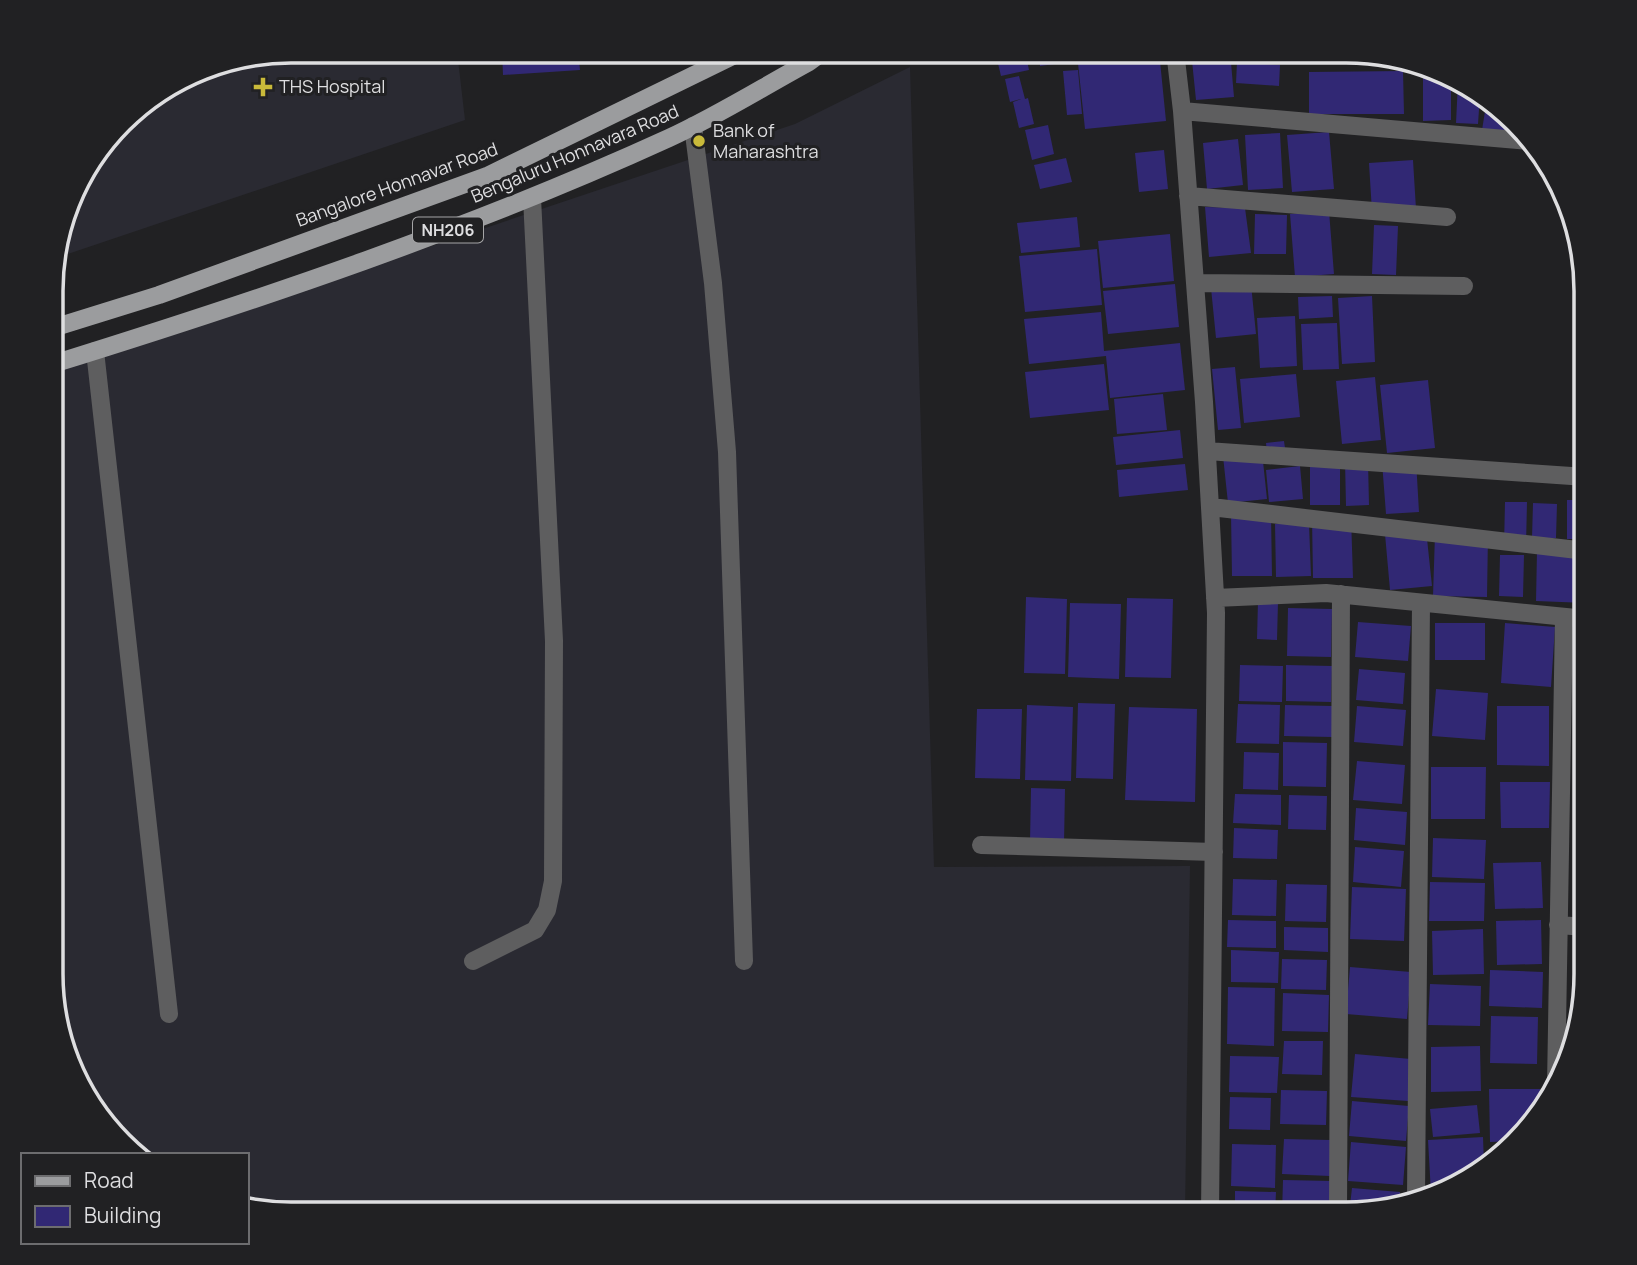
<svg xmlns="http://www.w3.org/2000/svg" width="1637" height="1265" viewBox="0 0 1637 1265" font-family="Manrope,sans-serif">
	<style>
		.built { fill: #2a2a32 }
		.building { fill: #312874 }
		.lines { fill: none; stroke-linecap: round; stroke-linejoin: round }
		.minor { stroke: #5e5e5f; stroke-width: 18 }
		.major { stroke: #9b9c9e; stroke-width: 18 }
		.poi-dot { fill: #c9ba3a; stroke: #212123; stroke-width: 2.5 }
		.labels { text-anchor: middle; stroke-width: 6; stroke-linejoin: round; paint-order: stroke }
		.shield { fill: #212123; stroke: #a5a5a7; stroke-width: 2 }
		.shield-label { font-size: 16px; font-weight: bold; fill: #dedee0 }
		.poi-label { font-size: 18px; fill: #dedee0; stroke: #212123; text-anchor: start }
		.street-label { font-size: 18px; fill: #dedee0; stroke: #212123 }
		.rim { fill: none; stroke: #dedee0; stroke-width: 3.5 }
	</style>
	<rect width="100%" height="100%" fill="#212123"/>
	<!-- built -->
	<path class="built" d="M291 51H457L465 120 53 259 83 171 133 110 213 64Z
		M910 67 934 867 1190 866 1185 1214H276L247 1207V1155H133L76 1081 51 990 53 373 795 124Z"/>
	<!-- building -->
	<path class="building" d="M502 51H578L580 70 503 75Z
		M588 51H630L631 59 589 62Z
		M995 51H1025L1029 70 1001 76Z
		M1039 51H1068L1069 62 1040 66Z
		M1111 51H1159L1166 121 1085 129 1077 54Z
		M1191 51H1230L1234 97 1196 100Z
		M1378 55 1402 61V62L1378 61Z
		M1237 62 1280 65 1279 86 1236 83Z
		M1078 70 1082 114 1067 115 1063 71Z
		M1403 71 1404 114H1309V72Z
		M1423 71H1441L1451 77V120L1423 121Z
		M1019 76 1025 99 1028 98 1034 124 1019 128 1013 102 1021 99 1010 102 1005 79Z
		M1458 82 1480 95 1478 124 1456 123Z
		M1487 99 1504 110 1515 124 1513 135 1482 130Z
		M1048 125 1054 154 1032 160 1025 130Z
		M1329 132 1334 189 1292 192 1287 135Z
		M1280 133 1283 188 1248 190 1245 135Z
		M1238 139 1243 185 1207 189 1203 143Z
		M1164 150 1168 189 1139 192 1135 153Z
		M1066 158 1072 182 1040 189 1034 165Z
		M1413 160 1416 209 1372 212 1369 163Z
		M1205 207 1245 208 1251 253 1209 257Z
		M1329 211 1334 274 1295 277 1290 214Z
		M1255 214 1287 215 1286 254H1254Z
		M1077 217 1080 247 1021 253 1017 223Z
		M1374 225 1398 226 1396 275 1372 274Z
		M1170 234 1174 281 1103 288 1098 241Z
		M1097 249 1102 305 1025 312 1019 256Z
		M1175 284 1179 327 1108 334 1103 291Z
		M1251 284 1256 334 1216 338 1211 288Z
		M1332 296 1333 317 1299 319 1298 297Z
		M1372 296 1375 362 1342 364 1338 298Z
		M1101 312 1104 351 1180 343 1185 390 1110 398 1106 356 1029 364 1024 319Z
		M1295 316 1297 366 1260 368 1257 318Z
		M1337 323 1339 369 1303 370 1301 324Z
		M1104 364 1109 410 1030 418 1025 372Z
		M1235 367 1241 428 1218 430 1212 369Z
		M1296 374 1300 417 1244 423 1240 379Z
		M1375 377 1381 440 1342 444 1336 381Z
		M1428 380 1435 448 1387 453 1380 385Z
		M1163 394 1167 430 1117 434 1114 399Z
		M1180 430 1183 458 1116 465 1113 437Z
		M1284 441 1287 462 1268 464 1266 443Z
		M1310 451 1340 452V505H1310Z
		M1262 452 1267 499 1228 503 1223 456Z
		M1416 460 1419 512 1386 514 1382 462Z
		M1345 461H1368L1369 505 1346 506Z
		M1185 464 1188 490 1119 497 1117 470Z
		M1300 466 1303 499 1269 502 1266 470Z
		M1567 500H1586V539H1567Z
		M1505 502H1527L1526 546H1504Z
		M1533 503 1557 504 1556 538H1532Z
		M1231 514H1271L1272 576H1232Z
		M1351 517 1353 578H1313L1312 518Z
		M1309 523 1311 576 1276 577 1275 524Z
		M1426 529 1432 586 1390 590 1385 534Z
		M1435 534 1488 535 1487 597 1433 596Z
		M1537 551 1586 552V603L1536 601Z
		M1500 555H1524L1523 597 1499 596Z
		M1026 597 1067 599 1065 674 1024 673Z
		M1127 598 1173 599 1171 678 1125 677Z
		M1258 601 1278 602 1277 640 1257 639Z
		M1070 603 1121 604 1119 679 1068 677Z
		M1288 608 1332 609 1331 657 1287 656Z
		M1358 622 1411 626 1408 661 1355 657Z
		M1435 623H1485V660H1435Z
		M1505 623 1555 627 1551 687 1501 683Z
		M1578 664H1586V714H1577Z
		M1240 665 1283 666 1282 702 1239 701Z
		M1286 665 1332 666 1331 702 1286 701Z
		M1359 669 1405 673 1403 704 1356 700Z
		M1436 689 1488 693 1485 740 1432 736Z
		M1078 703 1115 704 1113 779 1076 778Z
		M1238 704 1280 705 1279 744 1236 743Z
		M1027 705 1073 707 1071 781 1025 780Z
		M1285 705 1333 706 1332 737 1284 736Z
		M1357 706 1406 710 1403 746 1354 742Z
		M1497 706H1549V766L1497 765Z
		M1129 707 1197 709 1195 802 1125 800Z
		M977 709H1022L1020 779 975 778Z
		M1283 742 1327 743 1326 787 1283 786Z
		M1244 752 1279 753 1278 790 1243 789Z
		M1578 755 1586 756V794L1573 793Z
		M1357 761 1405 765 1402 804 1353 800Z
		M1431 767H1486L1485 819H1431Z
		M1500 782H1550L1549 828H1501Z
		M1031 788 1065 789 1064 844 1030 842Z
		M1235 794 1281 795V825L1233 823Z
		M1289 795 1327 796 1326 830 1288 829Z
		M1579 797 1586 798V817L1577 816Z
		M1356 808 1407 812 1405 845 1354 840Z
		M1576 821H1586V859L1575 858Z
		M1234 828 1278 830 1277 859 1233 858Z
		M1433 838 1486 840 1484 879 1432 877Z
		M1355 847 1404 851 1401 887 1353 882Z
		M1541 862 1543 908 1495 909 1493 863Z
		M1577 862H1586V906H1576Z
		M1233 879 1277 880 1276 916 1232 915Z
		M1430 882 1485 883 1484 921H1429Z
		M1286 884 1327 885 1326 922 1285 921Z
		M1352 887 1406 889 1404 941 1350 939Z
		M1228 920 1276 921V948L1227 947Z
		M1541 920 1542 964 1497 965 1496 921Z
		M1284 927 1328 928V952L1284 950Z
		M1483 929 1484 974 1433 975 1432 931Z
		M1581 945H1586V975L1579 974Z
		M1231 950 1279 952 1278 983 1231 982Z
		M1282 959 1327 960 1326 990 1281 989Z
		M1350 967 1411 972 1407 1019 1346 1014Z
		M1490 970 1543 972 1542 1008 1489 1006Z
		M1573 981H1586L1578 1023H1571Z
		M1430 984 1481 986 1480 1026 1428 1025Z
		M1228 987 1275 988 1274 1046 1227 1044Z
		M1283 993 1329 995 1328 1032 1282 1031Z
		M1491 1016 1538 1017 1537 1064 1490 1063Z
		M1284 1041H1323L1322 1075 1282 1074Z
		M1480 1046 1481 1091 1431 1092V1047Z
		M1355 1054 1411 1059 1408 1101 1351 1097Z
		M1230 1056 1279 1057 1277 1093 1229 1092Z
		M1489 1089H1540L1541 1110 1527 1132 1515 1141 1490 1142Z
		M1281 1090 1327 1091 1326 1125 1280 1124Z
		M1230 1097 1271 1098 1270 1130 1229 1129Z
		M1352 1101 1409 1106 1406 1141 1349 1136Z
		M1477 1105 1480 1133 1433 1137 1430 1109Z
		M1483 1137 1484 1165 1452 1190 1431 1193 1428 1140Z
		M1284 1139 1331 1140 1330 1176 1282 1174Z
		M1351 1142 1406 1147 1403 1185 1348 1181Z
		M1232 1144 1276 1145 1275 1188 1231 1186Z
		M1283 1180 1332 1181 1331 1214H1282Z
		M1352 1188 1400 1192V1202L1349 1214Z
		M1235 1191 1276 1192 1275 1214H1235Z"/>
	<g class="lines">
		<!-- minor -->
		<path class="minor" d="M1175 51 1182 111 1204 402 1216 613 1210 1214
			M1182 111 1528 141
			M693 126 713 283 727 452 744 961
			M1188 196 1447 217
			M1195 283 1464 286
			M95 351 169 1014
			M1207 451 1586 477
			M1211 507 1586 551
			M1215 598 1326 593 1586 619
			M981 845 1214 852
			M1558 925 1586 927
			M473 961 535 930 547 910 553 881 554 641 532 198
			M1556 1086 1564 617
			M1416 1198 1421 603
			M1338 1214 1341 594"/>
		<!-- major -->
		<path class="major" d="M53 328 159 295 487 176 743 51
			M53 364C262 299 470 229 669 138 717 116 763 87 809 62L824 51"/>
	</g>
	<!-- markers -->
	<g class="poi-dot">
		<path d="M259.5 76.5h7v7h7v7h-7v7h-7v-7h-7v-7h7z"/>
		<circle cx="699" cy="141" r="7"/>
	</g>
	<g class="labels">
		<!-- shield labels -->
		<rect class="shield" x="413" y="217.5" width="70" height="25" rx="5"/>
		<g class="shield-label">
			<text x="448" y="236">NH206</text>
		</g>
		<!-- poi labels -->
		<g class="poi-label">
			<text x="279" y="93">THS Hospital</text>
			<text x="713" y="137">Bank of<tspan x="713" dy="21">Maharashtra</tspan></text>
		</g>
		<!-- street labels -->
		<g class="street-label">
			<text transform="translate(575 154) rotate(-23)" y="6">Bengaluru Honnavara Road</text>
			<text transform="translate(397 185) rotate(-20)" y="6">Bangalore Honnavar Road</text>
		</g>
	</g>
	<!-- crop -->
	<path d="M0 0H1637V1265H0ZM291 63H1346A228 228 0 0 1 1574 291V974A228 228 0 0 1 1346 1202H291A228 228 0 0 1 63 974V291A228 228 0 0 1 291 63Z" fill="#212123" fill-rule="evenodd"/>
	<path class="rim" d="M291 63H1346A228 228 0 0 1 1574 291V974A228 228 0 0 1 1346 1202H291A228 228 0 0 1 63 974V291A228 228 0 0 1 291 63Z"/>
	<!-- legend -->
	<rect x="21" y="1153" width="228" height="91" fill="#212123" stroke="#6d6d6f" stroke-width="2"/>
	<rect x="35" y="1176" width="35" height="10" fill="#9b9c9e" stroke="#6d6d6f" stroke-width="2"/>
	<text x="84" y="1188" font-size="21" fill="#dedee0">Road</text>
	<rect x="35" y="1206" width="35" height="21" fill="#312874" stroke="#6d6d6f" stroke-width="2"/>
	<text x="84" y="1223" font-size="21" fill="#dedee0">Building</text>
</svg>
